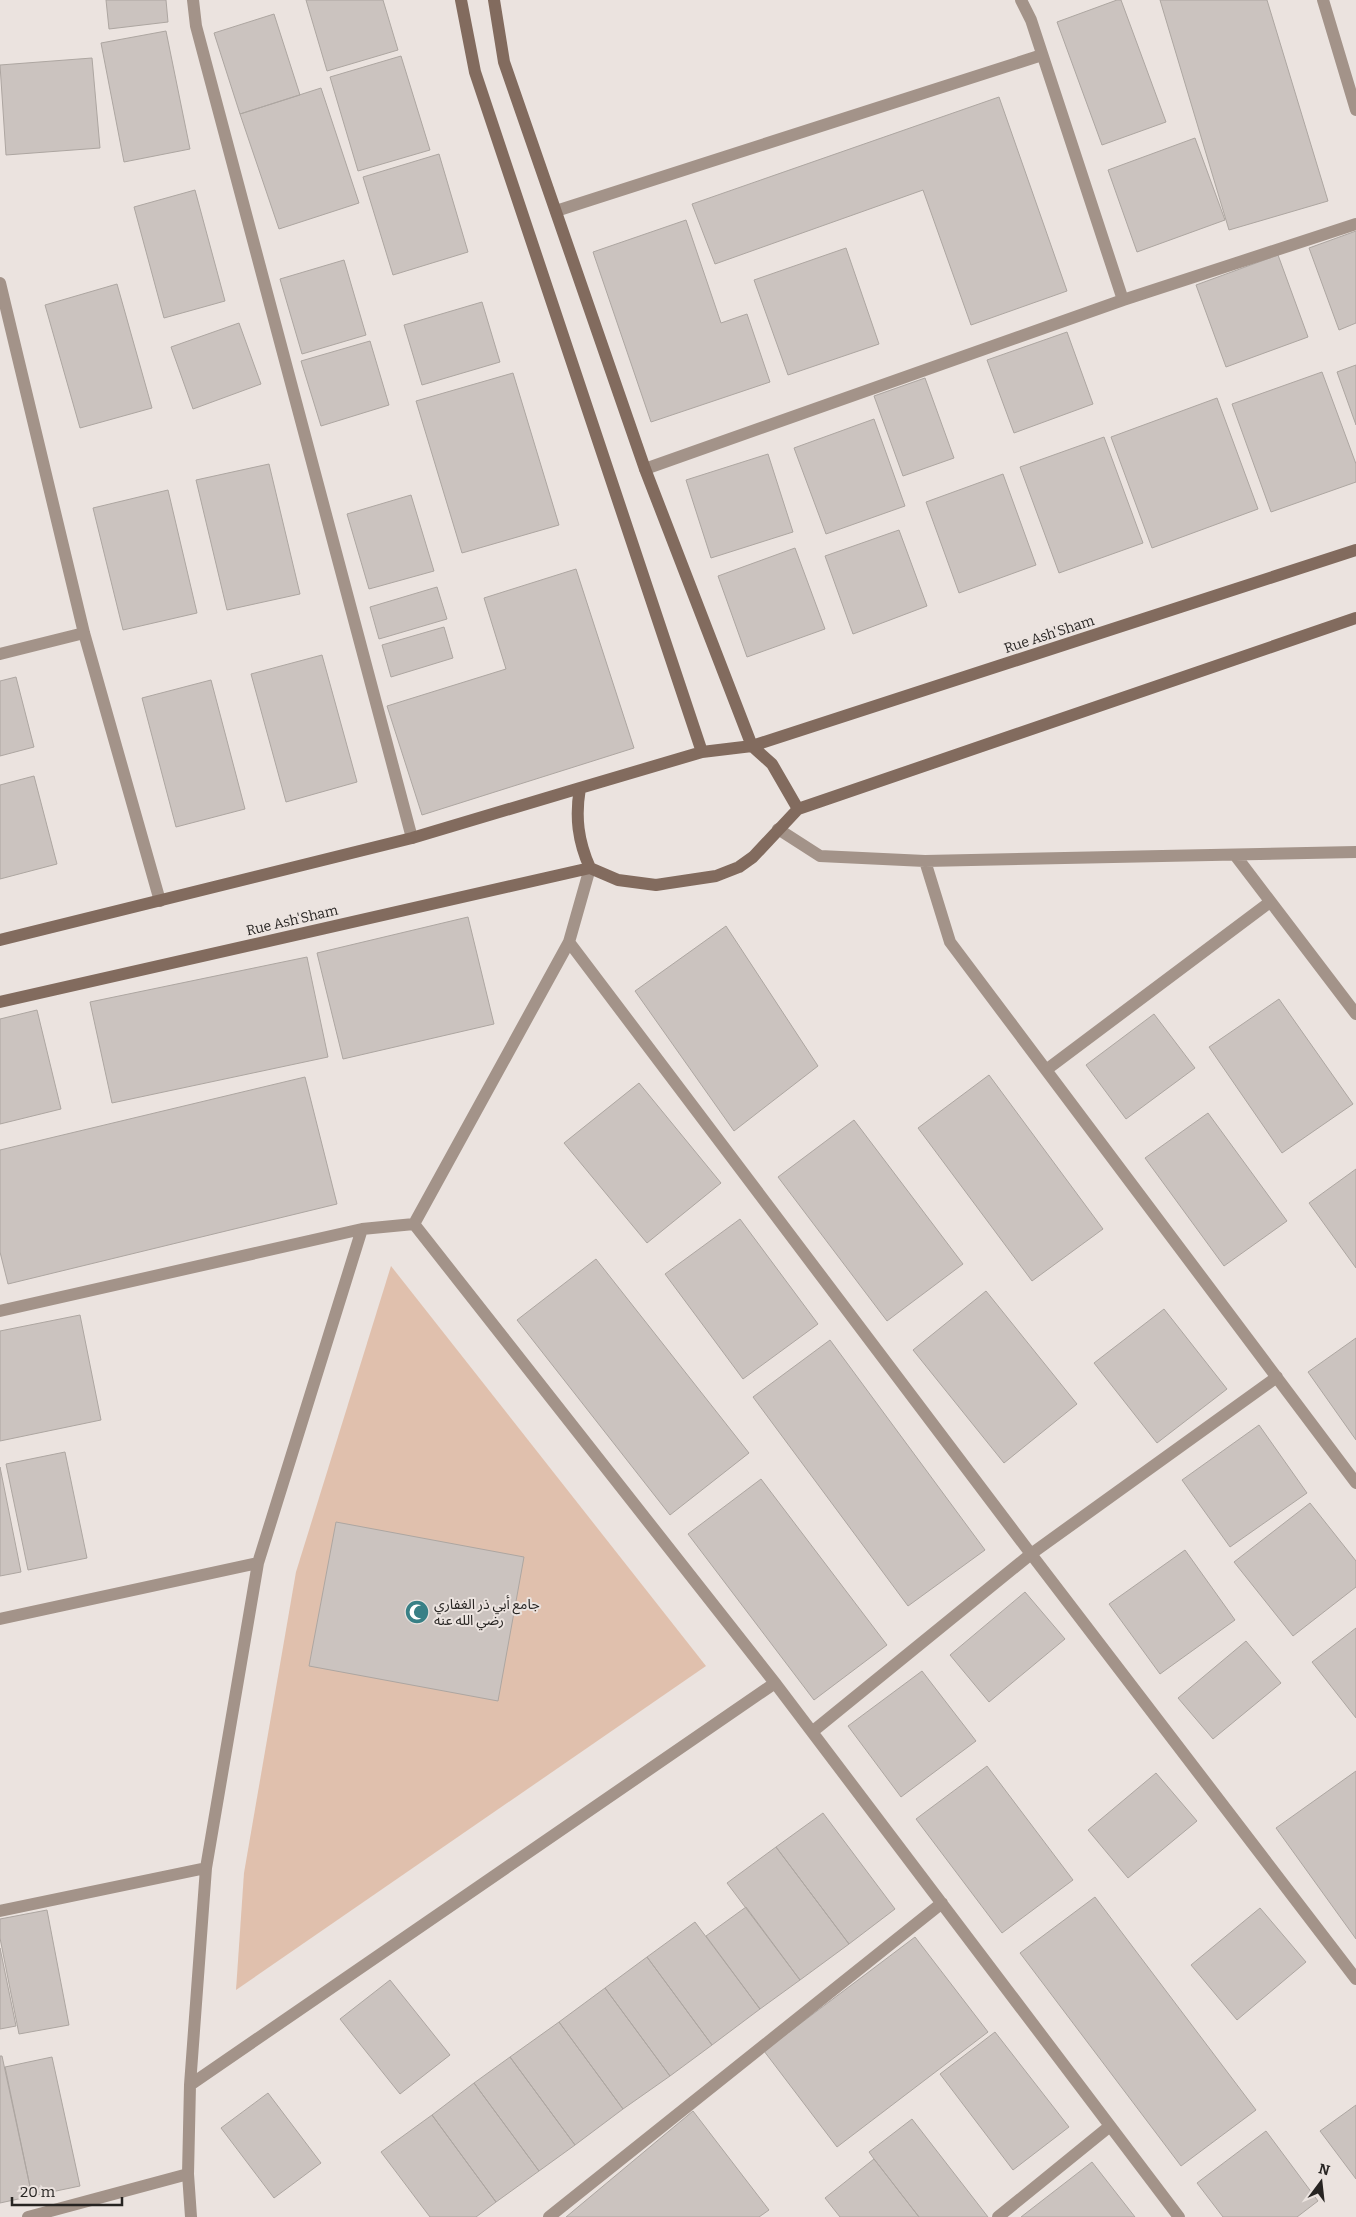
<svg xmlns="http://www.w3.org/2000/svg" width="1356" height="2217" viewBox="0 0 1356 2217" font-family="Bitter,'Noto Sans Arabic',serif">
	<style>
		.green { fill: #e0c0ad }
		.building { fill: #cbc3bf; stroke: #ada6a1 }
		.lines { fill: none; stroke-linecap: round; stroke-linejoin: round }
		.street { stroke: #a39389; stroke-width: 12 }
		.secondary { stroke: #826b5e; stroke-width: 12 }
		.labels { text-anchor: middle; stroke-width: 4; stroke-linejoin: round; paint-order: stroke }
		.street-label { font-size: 14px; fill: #272422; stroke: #ebe3df }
		.poi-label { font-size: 14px; fill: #272422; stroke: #ebe3df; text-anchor: start }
	</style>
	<rect width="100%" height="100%" fill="#ebe3df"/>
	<!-- green -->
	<path class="green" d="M391 1266 706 1666 236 1990 244 1873 296 1572Z"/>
	<!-- building -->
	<path class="building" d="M106 0H166L168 22 109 29Z
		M306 0H383L398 50 327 71Z
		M1117 0H1121L1166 122 1102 145 1057 22Z
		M1160 0H1267L1328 201 1229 230Z
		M274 14 300 95 240 114 214 33Z
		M166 31 190 149 124 162 101 43Z
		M401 56 430 150 358 171 330 77Z
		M92 58 100 148 6 155 0 65Z
		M321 88 359 203 279 229 240 114Z
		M999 97 1067 291 971 325 923 190 715 264 692 204Z
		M1195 138 1225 220 1137 252 1108 170Z
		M439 154 468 252 393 275 363 177Z
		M195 190 225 301 164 318 134 207Z
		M686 220 721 323 747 314 770 382 651 422 593 252Z
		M1356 231V323L1339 330 1309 248Z
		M846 248 879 344 788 375 754 280Z
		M1278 255 1308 337 1226 367 1196 285Z
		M344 260 366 335 302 354 280 279Z
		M117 284 152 408 80 428 45 305Z
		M482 302 500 362 422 385 404 325Z
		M239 323 261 384 193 409 171 347Z
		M1067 332 1093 404 1014 433 987 360Z
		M370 341 389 405 321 426 301 361Z
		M1356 365V425L1337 372Z
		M1322 372 1356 464V482L1271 512 1232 404Z
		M513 373 559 525 462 553 416 401Z
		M925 378 954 458 903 476 874 396Z
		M1217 398 1258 509 1152 548 1111 437Z
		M874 419 905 506 826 534 794 448Z
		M1104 437 1143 543 1059 573 1020 467Z
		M768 454 793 532 711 558 686 480Z
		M269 464 300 594 227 610 196 480Z
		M1003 474 1036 565 959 593 926 502Z
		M168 490 197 613 123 630 93 508Z
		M411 495 434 571 369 589 347 514Z
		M899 530 927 606 853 634 825 556Z
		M795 548 825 629 747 657 718 576Z
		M576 569 634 748 422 815 387 706 506 669 484 598Z
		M437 587 447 619 379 639 370 607Z
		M444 627 453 658 391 677 382 645Z
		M322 655 357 782 286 802 251 674Z
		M16 677 34 747 0 756V681Z
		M211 680 245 809 176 827 142 698Z
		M34 776 57 864 0 879V785Z
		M468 917 494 1024 343 1059 317 953Z
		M726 926 818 1066 734 1131 635 991Z
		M307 957 328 1057 112 1103 90 1002Z
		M1279 999 1353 1104 1282 1153 1209 1047Z
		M37 1010 61 1109 0 1124V1019Z
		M1154 1014 1195 1068 1126 1119 1086 1065Z
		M989 1075 1103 1229 1032 1281 918 1128Z
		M305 1077 337 1204 8 1284 0 1252V1150Z
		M639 1083 721 1183 647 1243 564 1143Z
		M1208 1113 1287 1221 1224 1266 1145 1158Z
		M854 1120 963 1264 887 1321 778 1177Z
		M1356 1169V1268L1309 1203Z
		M740 1219 818 1324 743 1379 665 1274Z
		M596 1259 749 1453 670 1515 517 1320Z
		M986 1291 1077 1404 1004 1463 913 1350Z
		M1164 1309 1227 1389 1157 1443 1094 1363Z
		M80 1315 101 1420 0 1441V1331Z
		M1356 1338V1440L1308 1372Z
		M830 1340 985 1550 908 1606 753 1397Z
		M1259 1425 1307 1493 1230 1547 1182 1480Z
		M65 1452 87 1558 28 1570 6 1464Z
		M0 1467 21 1572 0 1576Z
		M761 1479 887 1645 814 1700 688 1534Z
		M1310 1503 1356 1561V1587L1293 1636 1234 1562Z
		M336 1522 524 1557 498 1701 309 1666Z
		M1185 1550 1235 1620 1160 1674 1109 1604Z
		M1025 1592 1065 1639 989 1702 950 1655Z
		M1356 1628V1718L1312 1662Z
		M1246 1641 1281 1683 1213 1739 1178 1698Z
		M922 1671 976 1741 901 1797 848 1726Z
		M987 1766 1073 1880 1002 1933 916 1819Z
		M1356 1771V1939L1276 1828Z
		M1156 1773 1197 1821 1128 1878 1088 1830Z
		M823 1813 895 1909 849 1944 776 1847Z
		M776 1847 849 1944 800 1980 727 1883Z
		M1095 1897 1256 2110 1181 2166 1020 1953Z
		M746 1907 800 1980 760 2009 706 1936Z
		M1260 1908 1306 1962 1237 2020 1191 1965Z
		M47 1910 69 2025 19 2034 0 1938V1919Z
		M695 1922 760 2009 712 2045 647 1957Z
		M915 1937 988 2032 837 2147 764 2051Z
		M0 1948 16 2026 0 2029Z
		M647 1957 712 2045 670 2076 605 1988Z
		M390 1980 450 2055 400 2094 340 2019Z
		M605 1988 670 2076 623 2109 559 2022Z
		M559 2022 623 2109 575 2145 510 2057Z
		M995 2032 1069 2127 1013 2170 940 2074Z
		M0 2056H2L32 2196 0 2203Z
		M52 2057 80 2186 32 2196 5 2067Z
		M510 2057 575 2145 539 2171 474 2083Z
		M474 2083 539 2171 496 2202 432 2115Z
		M268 2093 321 2163 274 2198 221 2128Z
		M1356 2105V2179L1320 2131Z
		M693 2111 769 2210 759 2217H566Z
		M432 2115 496 2202 476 2217H430L381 2152Z
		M912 2119 988 2217H919L874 2159 869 2152Z
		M1266 2131 1318 2201 1297 2217H1223L1197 2183Z
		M874 2159 919 2217H840L825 2198Z
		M1092 2162 1135 2217H1021Z"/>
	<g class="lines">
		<!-- street -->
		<path class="street" d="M193 0 196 26 412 838
			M1021 0 1031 20 1123 300
			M1323 0 1356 110
			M556 211 1042 55
			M0 283 84 633 160 901
			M645 469 1123 300 1356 224
			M0 654 84 633
			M778 829 820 856 925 861 1356 852
			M1235 855 1356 1014
			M925 861 950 942 1356 1483
			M590 868 569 942 1031 1554 1356 1979
			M569 942 414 1224 775 1683 1179 2217
			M1046 1070 1270 902
			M0 1311 362 1229 414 1224
			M0 1619 258 1563
			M812 1732 1031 1554 1277 1377
			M0 1911 206 1868
			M190 2085 775 1683
			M28 2217 188 2174
			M191 2217 188 2174 190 2085 206 1868 258 1563 362 1229
			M549 2217 942 1903
			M998 2217 1110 2126"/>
		<!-- secondary -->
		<path class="secondary" d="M461 0 475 72 702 752
			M494 0 504 62 645 469 752 746 772 764 798 809 753 857 739 867 716 876 656 885 618 880 590 868C578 841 575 817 580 788L702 752 752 746 1356 550
			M798 809 1356 618
			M0 940 412 838 580 788
			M0 1002 590 868"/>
	</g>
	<!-- icons -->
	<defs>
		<g id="mosque-disc" transform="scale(1.25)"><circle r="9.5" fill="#388086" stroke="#ebe3df"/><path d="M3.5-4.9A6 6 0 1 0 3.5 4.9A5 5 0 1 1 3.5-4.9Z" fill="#fff"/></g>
	</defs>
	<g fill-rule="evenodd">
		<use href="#mosque-disc" x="417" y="1612"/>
	</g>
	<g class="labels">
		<!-- street labels -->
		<g class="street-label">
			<text transform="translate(1049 634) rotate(-18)" y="5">Rue Ash'Sham</text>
			<text transform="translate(292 920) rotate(-13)" y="5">Rue Ash'Sham</text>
		</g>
		<!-- poi labels -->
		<g class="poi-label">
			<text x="434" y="1609">جامع أبي ذر الغفاري<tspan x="434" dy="16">رضي الله عنه</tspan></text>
		</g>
	</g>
	<!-- north arrow -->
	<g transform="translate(1321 2182) rotate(15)" stroke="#ebe3df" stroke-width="4" paint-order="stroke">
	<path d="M0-4L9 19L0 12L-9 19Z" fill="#272422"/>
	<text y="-8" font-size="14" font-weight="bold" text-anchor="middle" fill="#272422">N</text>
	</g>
	<!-- scale -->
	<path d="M12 2197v8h110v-8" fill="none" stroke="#272422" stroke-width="2.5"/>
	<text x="20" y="2197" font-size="15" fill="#272422" stroke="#ebe3df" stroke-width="4" paint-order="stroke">20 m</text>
</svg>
